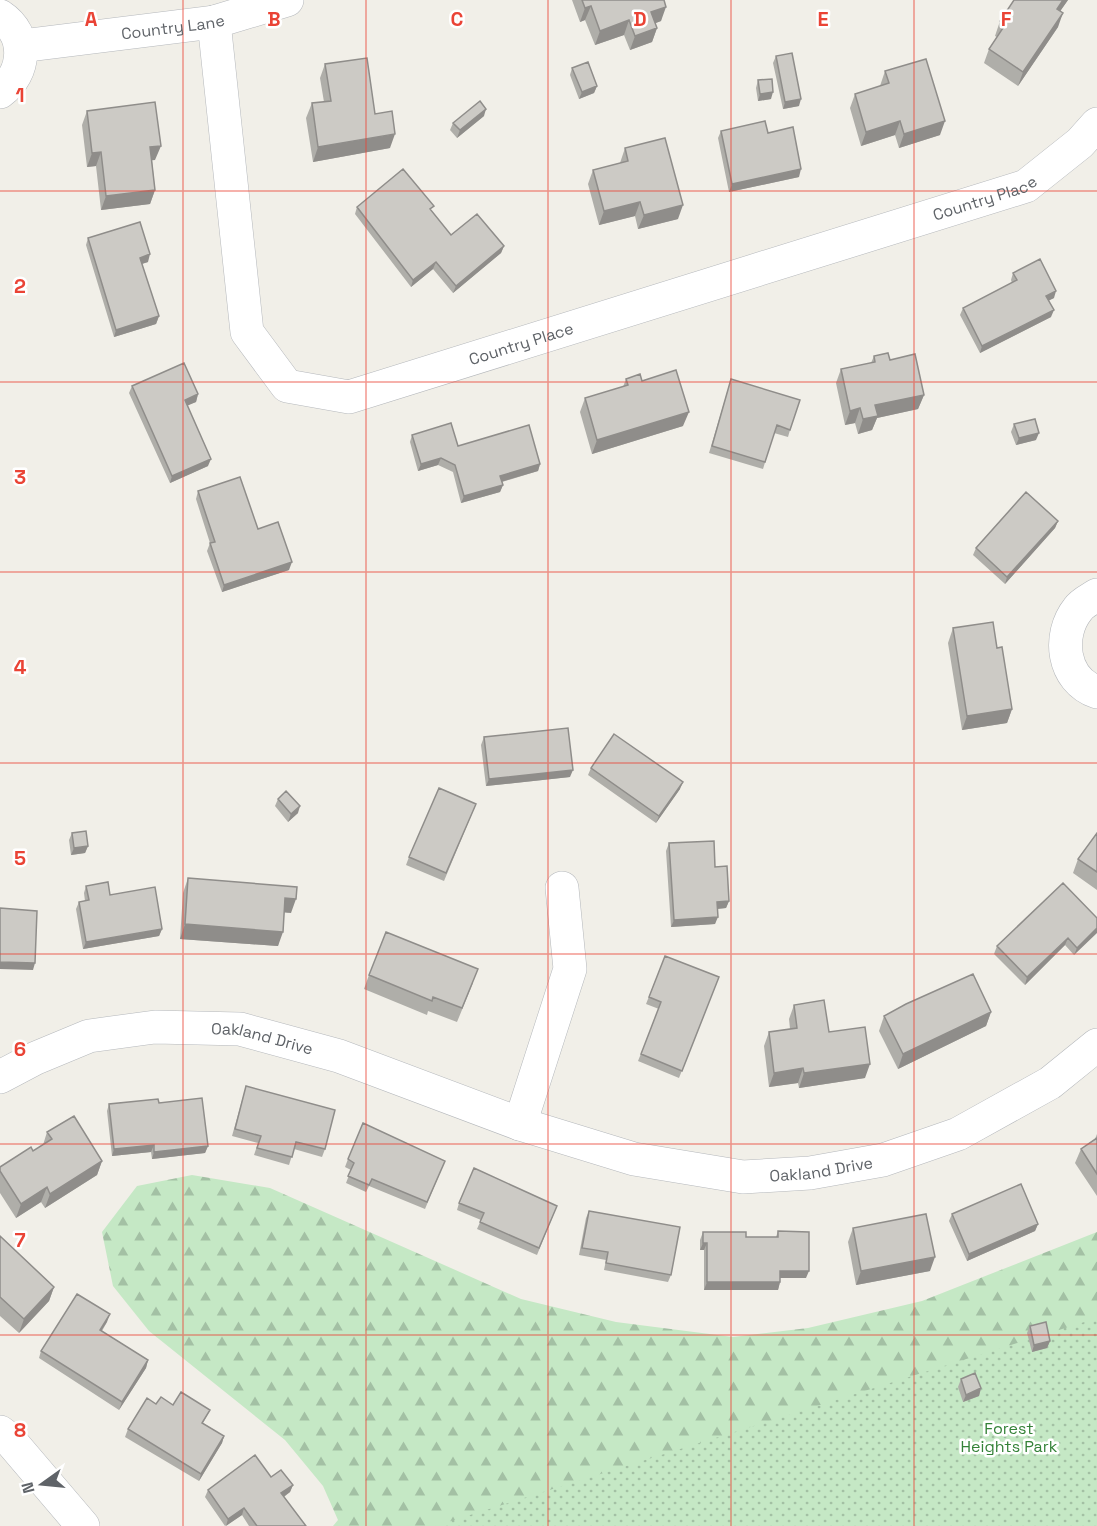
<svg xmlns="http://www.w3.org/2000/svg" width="1097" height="1526" viewBox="0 0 1097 1526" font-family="'Space Grotesk',sans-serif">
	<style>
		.forest { fill: url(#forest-firs) }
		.park { fill: url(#park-dots) }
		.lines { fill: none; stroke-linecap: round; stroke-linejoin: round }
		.minor-casing { stroke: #b5b8bc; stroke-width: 34 }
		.minor { stroke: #fff; stroke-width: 33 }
		.wall { fill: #afaea9 }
		.shaded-wall { fill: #8f8d8a }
		.building { fill: #cccac5; stroke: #8f8d8a; stroke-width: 1.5 }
		.grid { fill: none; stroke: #ea4335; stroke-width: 1.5; stroke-opacity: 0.55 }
		.labels { text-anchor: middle; stroke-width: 5; stroke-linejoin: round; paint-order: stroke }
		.street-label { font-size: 16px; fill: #5f6368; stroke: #fff }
		.park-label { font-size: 16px; fill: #348238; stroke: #fff }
		.grid-label { font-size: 20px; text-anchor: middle; font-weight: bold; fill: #ea4335; stroke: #fff; stroke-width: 5; stroke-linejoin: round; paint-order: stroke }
	</style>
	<defs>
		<pattern id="forest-firs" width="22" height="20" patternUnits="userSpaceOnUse" patternTransform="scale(1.5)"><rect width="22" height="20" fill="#c5e8c5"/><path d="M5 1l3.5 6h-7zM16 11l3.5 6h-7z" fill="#a3c0a4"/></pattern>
		<pattern id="park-dots" width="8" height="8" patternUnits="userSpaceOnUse" patternTransform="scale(1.5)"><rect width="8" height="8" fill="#c5e8c5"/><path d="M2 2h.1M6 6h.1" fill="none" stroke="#a3c0a4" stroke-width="1.8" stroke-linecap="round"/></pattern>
	</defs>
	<rect width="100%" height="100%" fill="#f1efe8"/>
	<!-- forest -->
	<path class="forest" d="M192 1175 270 1188 521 1299 616 1322 733 1337 808 1328 922 1301 1097 1232V1526H333L338 1520 323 1486 285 1440 149 1331 113 1286 102 1232 137 1186Z"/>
	<!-- park -->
	<path class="park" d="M1097 1318V1526H435Z"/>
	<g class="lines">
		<!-- minor casing -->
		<g class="minor-casing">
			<g id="minor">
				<path d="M0 16C29 35 26 73 0 92"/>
				<path id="s1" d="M214 22 247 332 287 386 349 397 1026 186 1080 143 1097 124"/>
				<path id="s2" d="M21 46 214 22 287 0"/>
				<path d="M1097 595C1091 599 1082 603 1078 609 1057 635 1062 680 1097 692"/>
				<path id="s3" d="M0 1077 36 1058 89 1036 155 1027 240 1029 339 1056 520 1124 634 1159 743 1177 810 1173 883 1160 958 1134 1050 1083 1097 1045"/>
				<path d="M520 1124 570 969 562 888"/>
				<path d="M0 1432 8 1438 83 1526"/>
			</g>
		</g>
		<!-- minor -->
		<use href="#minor" class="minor"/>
	</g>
	<!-- wall -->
	<path class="wall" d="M572 0H664L661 21 655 23 657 28 652 42 630 50 624 35 595 45 585 20 580 22Z
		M1014 0H1068L1060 11 1058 27 1018 86 984 63 989 49 997 37 995 36 1000 21Z
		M776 56 799 106 783 109 773 63Z
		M325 64 390 148 313 162 306 118 312 103 324 102 320 78Z
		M572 68 597 86 594 93 579 99 570 75Z
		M885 71 940 135 899 148 895 135 861 146 850 108 855 94 880 86Z
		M758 80 771 99 758 101 756 88Z
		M87 111 155 160H152L155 190 150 204 101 210 96 166 87 167 82 125Z
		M484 116 457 138 450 130 453 123Z
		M721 131 768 133 799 177 729 192 718 138Z
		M625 148 678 219 638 229 635 216 599 225 588 184 593 170 620 163Z
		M357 207 432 212 451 235 504 246 501 253 453 293 433 269 411 287 355 214Z
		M88 238 148 262 142 264 159 316 156 324 114 337 86 245Z
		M1013 273 1054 298 1049 300 1051 317 980 353 960 315 963 308 1012 283 1011 280Z
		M874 356 890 360 924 395 918 409 877 418 872 430 858 434 855 423 845 425 836 383 841 369 871 363Z
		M626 379 642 381 683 426 592 454 580 412 585 398 623 387Z
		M731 379 790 430 788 437 774 433 763 469 709 453Z
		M132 386 198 394 196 402 187 405 208 466 170 483 129 393Z
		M1014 424 1036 440 1016 445 1011 432Z
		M412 435 458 446 540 464 538 471 502 482 503 485 500 492 461 503 453 472 438 465 418 471 410 442Z
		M198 491 258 529 289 570 222 592 207 551 210 543 196 499Z
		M1058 521 1055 528 1005 584 973 555 976 548Z
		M953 628 1012 709 1007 723 962 730 948 643Z
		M484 737 570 777 486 786 481 745Z
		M591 768 680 789 656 823 588 775Z
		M278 799 298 813 288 822 275 806Z
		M476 804 444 881 406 865 409 857Z
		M72 833 88 846 85 853 71 855 69 840Z
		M1097 833V890L1073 873 1078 859Z
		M669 843 715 867 729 901 726 908 718 909 715 924 671 927 666 851Z
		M188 878 291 913 284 912 278 946 180 939 183 893Z
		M86 886 110 895 162 929 159 936 83 949 76 909 79 902 85 901 84 893Z
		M1097 918 1074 955 1065 945 1025 985 994 954 997 946Z
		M665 956 719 977 679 1078 638 1061 659 1009 646 1004Z
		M369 975 473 983 457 1022 428 1011 427 1015 364 989Z
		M794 1005 829 1032 865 1078 799 1088 798 1083 769 1087 764 1046 769 1032 790 1029 789 1019Z
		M991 1012 986 1026 898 1069 879 1031 884 1016Z
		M246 1086 325 1149 322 1157 294 1149 289 1165 254 1155 258 1143 232 1136Z
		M159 1103 208 1146 205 1153 152 1159 151 1152 112 1156 107 1111 109 1104Z
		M47 1132 102 1161 97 1175 45 1208 41 1202 16 1218 0 1193V1167L33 1151 43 1145Z
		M1097 1134V1196L1075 1163 1081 1149 1095 1139Z
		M348 1159 445 1161 425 1209 369 1186 366 1192 346 1183 351 1170 345 1167Z
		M459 1203 557 1206 537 1255 477 1229 481 1220 457 1210Z
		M589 1211 671 1275 668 1282 604 1270 606 1260 579 1255 586 1218Z
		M952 1214 1038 1224 1035 1231 967 1261 949 1221Z
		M853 1228 930 1271 856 1285 848 1242Z
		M778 1231 806 1278H780V1282L778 1290H704V1250H700V1240L703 1232 746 1237H776Z
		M0 1236 54 1287 49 1301 19 1333 0 1316Z
		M107 1322 102 1331 148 1360 146 1368 119 1410 39 1358 41 1351Z
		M1030 1326 1050 1341 1047 1348 1032 1352 1027 1333Z
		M961 1379 981 1388 979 1396 963 1402 958 1387Z
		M156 1404 173 1405 210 1410 203 1423 224 1436 222 1443 199 1481 125 1437 128 1429Z
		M271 1477 293 1485 290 1492 284 1497 306 1526H249L242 1515 225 1526 205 1497 208 1490Z"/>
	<!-- shaded-wall -->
	<path class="shaded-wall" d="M1063 0H1068L1052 23 1057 9Z
		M591 6 585 20 580 22 585 8Z
		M666 7 661 21 646 27 651 12Z
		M1063 13 1058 27 1018 86 1023 72Z
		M629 20 624 35 595 45 600 31Z
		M657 28 652 42 630 50 635 36Z
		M597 86 594 93 579 99 582 92Z
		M773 92 771 99 758 101 760 94Z
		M801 99 799 106 783 109 785 102Z
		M486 109 484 116 457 138 460 130Z
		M900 121 895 135 861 146 866 132Z
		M945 121 940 135 899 148 904 134Z
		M395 134 390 148 313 162 318 147Z
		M161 146 155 160 145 161 150 147Z
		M101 152 96 166 87 167 92 153Z
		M801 169 799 177 729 192 732 184Z
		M155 190 150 204 101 210 106 196Z
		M640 202 635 216 599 225 604 211Z
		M683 205 678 219 638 229 644 215Z
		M504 246 501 253 453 293 456 286Z
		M150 254 148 262 138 265 140 258Z
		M436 262 433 269 411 287 413 280Z
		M1056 291 1054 298 1044 303 1046 296Z
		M1054 310 1051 317 980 353 982 346Z
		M159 316 156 324 114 337 116 330Z
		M198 394 196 402 182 408 185 400Z
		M924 395 918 409 877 418 872 430 858 434 863 419 875 405Z
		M860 408 855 423 845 425 850 411Z
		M689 412 683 426 592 454 597 440Z
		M1039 433 1036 440 1016 445 1019 438Z
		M441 458 438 465 418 471 421 464Z
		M211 459 208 466 170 483 172 476Z
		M540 464 538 471 497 483 500 476Z
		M503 485 500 492 461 503 464 496Z
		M1058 521 1055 528 1005 584 1007 577Z
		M292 562 289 570 222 592 224 585Z
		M1012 709 1007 723 962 730 967 716Z
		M573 770 570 777 486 786 489 779Z
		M683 782 680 789 656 823 659 816Z
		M300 806 298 813 288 822 291 814Z
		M88 846 85 853 71 855 74 848Z
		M285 898 296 899 291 913 280 912Z
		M729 901 726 908 715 909 717 902Z
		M718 917 715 924 671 927 674 920Z
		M185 924 283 932 278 946 180 939Z
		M1097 928V933L1074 955 1077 948Z
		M162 929 159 936 83 949 86 942Z
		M1068 938 1065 945 1025 985 1027 977Z
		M0 962 35 963 33 970 0 969Z
		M991 1012 986 1026 898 1069 903 1054Z
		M870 1064 865 1078 799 1088 804 1073Z
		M803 1068 798 1083 769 1087 774 1073Z
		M154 1145 151 1152 112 1156 114 1149Z
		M208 1146 205 1153 152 1159 154 1152Z
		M102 1161 97 1175 45 1208 50 1194Z
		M47 1187 41 1202 16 1218 21 1204Z
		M1038 1224 1035 1231 967 1261 969 1254Z
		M703 1243H707L704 1250H700Z
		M935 1257 930 1271 856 1285 861 1271Z
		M780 1271H809L806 1278H778Z
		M707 1282H780L778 1290H704Z
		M54 1287 49 1301 19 1333 24 1319Z
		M110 1314 107 1322 97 1337 100 1330Z
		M1050 1341 1047 1348 1032 1352 1034 1345Z
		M148 1360 146 1368 119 1410 122 1402Z
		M981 1388 979 1396 963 1402 966 1395Z
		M224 1436 222 1443 199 1481 201 1474Z
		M293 1485 290 1492 279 1500 281 1493Z
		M244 1508 242 1515 226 1526 228 1519Z"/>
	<!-- building -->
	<path class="building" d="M582 0H664L666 7 651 12 657 28 635 36 629 20 600 31 591 6 585 8Z
		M1014 0H1063L1057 9 1063 13 1023 72 989 49 1005 25 1000 21Z
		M792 53 801 99 785 102 776 56Z
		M367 58 375 114 392 111 395 134 318 147 312 103 331 101 325 64Z
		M926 59 945 121 904 134 900 121 866 132 855 94 889 83 885 71Z
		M588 62 597 86 582 92 572 68Z
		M772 79 773 92 760 94 758 80Z
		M480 101 486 109 460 130 453 123Z
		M155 102 161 146 150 147 155 190 106 196 101 152 92 153 87 111Z
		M765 121 768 133 793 127 801 169 732 184 721 131Z
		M665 138 683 205 644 215 640 202 604 211 593 170 628 161 625 148Z
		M403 169 434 206 430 209 451 235 477 214 504 246 456 286 436 262 413 280 357 207Z
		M140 222 150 254 140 258 159 316 116 330 88 238Z
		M1040 259 1056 291 1046 296 1054 310 982 346 963 308 1017 280 1013 273Z
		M888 353 890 360 915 354 924 395 875 405 878 416 863 419 860 408 850 411 841 369 875 362 874 356Z
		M184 363 198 394 185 400 211 459 172 476 132 386Z
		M676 370 689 412 597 440 585 398 628 385 626 379 640 374 642 381Z
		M731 379 800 400 790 430 777 425 765 462 712 446Z
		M1035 419 1039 433 1019 438 1014 424Z
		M451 423 458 446 529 425 540 464 500 476 503 485 464 496 455 465 441 458 421 464 412 435Z
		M240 477 258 529 278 522 292 562 224 585 210 543 215 542 198 491Z
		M1026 492 1058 521 1007 577 976 548Z
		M993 622 997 648 1002 647 1012 709 967 716 953 628Z
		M568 728 573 770 489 779 484 737Z
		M614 734 683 782 659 816 591 768Z
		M439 788 476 804 446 873 409 857Z
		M286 791 300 806 291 814 278 799Z
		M86 831 88 846 74 848 72 833Z
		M1097 833V872L1078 859Z
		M714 841 715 867 727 866 729 901 717 902 718 917 674 920 669 843Z
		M188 878 297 887 296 899 285 898 283 932 185 924Z
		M108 882 110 895 155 887 162 929 86 942 79 902 89 900 86 886Z
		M1063 883 1097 918V928L1077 948 1068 938 1027 977 997 946Z
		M0 908 37 911 35 963 0 962Z
		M386 932 478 969 462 1008 433 997 432 1001 369 975Z
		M665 956 719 977 682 1071 641 1054 661 1002 649 997Z
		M973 974 991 1012 903 1054 884 1016 906 1004Z
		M824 1000 829 1032 865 1027 870 1064 804 1073 803 1068 774 1073 769 1032 797 1028 794 1005Z
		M246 1086 335 1110 325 1149 296 1142 292 1157 257 1148 261 1136 235 1129Z
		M202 1098 208 1146 154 1152V1145L114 1149 109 1104 158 1099 159 1103Z
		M74 1116 102 1161 50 1194 47 1187 21 1204 0 1171V1167L31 1147 33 1151 52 1139 47 1132Z
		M363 1123 445 1161 427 1202 372 1179 369 1185 348 1176 354 1163 348 1159Z
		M1097 1138V1174L1081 1149Z
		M474 1168 557 1206 539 1248 480 1222 484 1213 459 1203Z
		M1021 1184 1038 1224 969 1254 952 1214Z
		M589 1211 680 1227 671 1275 606 1263 608 1252 582 1248Z
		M926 1214 935 1257 861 1271 853 1228Z
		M778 1231 809 1232V1271H780V1282H707V1243H703V1232H746V1237H778Z
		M0 1236 54 1287 24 1319 0 1297Z
		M77 1294 110 1314 100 1330 148 1360 122 1402 41 1351Z
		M1046 1322 1050 1341 1034 1345 1030 1326Z
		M975 1373 981 1388 966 1395 961 1379Z
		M181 1392 210 1410 202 1423 224 1436 201 1474 128 1429 147 1398 156 1404 161 1397 173 1405Z
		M255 1455 271 1477 281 1470 293 1485 281 1493 306 1526H257L244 1508 228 1519 208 1490Z"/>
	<!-- grid -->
	<path class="grid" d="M183 0V1526M366 0V1526M548 0V1526M731 0V1526M914 0V1526M0 191H1097M0 382H1097M0 572H1097M0 763H1097M0 954H1097M0 1144H1097M0 1335H1097"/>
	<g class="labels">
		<!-- street labels -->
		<g class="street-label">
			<text dy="6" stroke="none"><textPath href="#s2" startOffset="153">Country Lane</textPath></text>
			<text dy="6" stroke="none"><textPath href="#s1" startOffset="1108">Country Place</textPath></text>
			<text dy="6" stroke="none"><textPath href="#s1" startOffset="622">Country Place</textPath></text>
			<text dy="6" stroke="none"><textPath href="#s3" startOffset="273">Oakland Drive</textPath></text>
			<text dy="6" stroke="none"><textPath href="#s3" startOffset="854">Oakland Drive</textPath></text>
		</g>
		<!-- park labels -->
		<g class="park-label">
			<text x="1009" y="1434">Forest<tspan x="1009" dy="18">Heights Park</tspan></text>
		</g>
	</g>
	<g class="grid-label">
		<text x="91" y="26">A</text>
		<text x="274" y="26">B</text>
		<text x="457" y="26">C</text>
		<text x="640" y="26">D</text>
		<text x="823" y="26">E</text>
		<text x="1006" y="26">F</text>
		<text x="20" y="102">1</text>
		<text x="20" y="293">2</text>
		<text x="20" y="484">3</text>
		<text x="20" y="674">4</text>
		<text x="20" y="865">5</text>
		<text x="20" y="1056">6</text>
		<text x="20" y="1247">7</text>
		<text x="20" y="1437">8</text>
	</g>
	<!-- north arrow -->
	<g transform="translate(42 1484) rotate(255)" stroke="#ffffff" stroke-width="4.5" paint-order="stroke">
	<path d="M0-4.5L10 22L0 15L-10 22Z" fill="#5f6368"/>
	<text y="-9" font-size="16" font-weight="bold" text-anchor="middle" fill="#5f6368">N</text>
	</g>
</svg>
